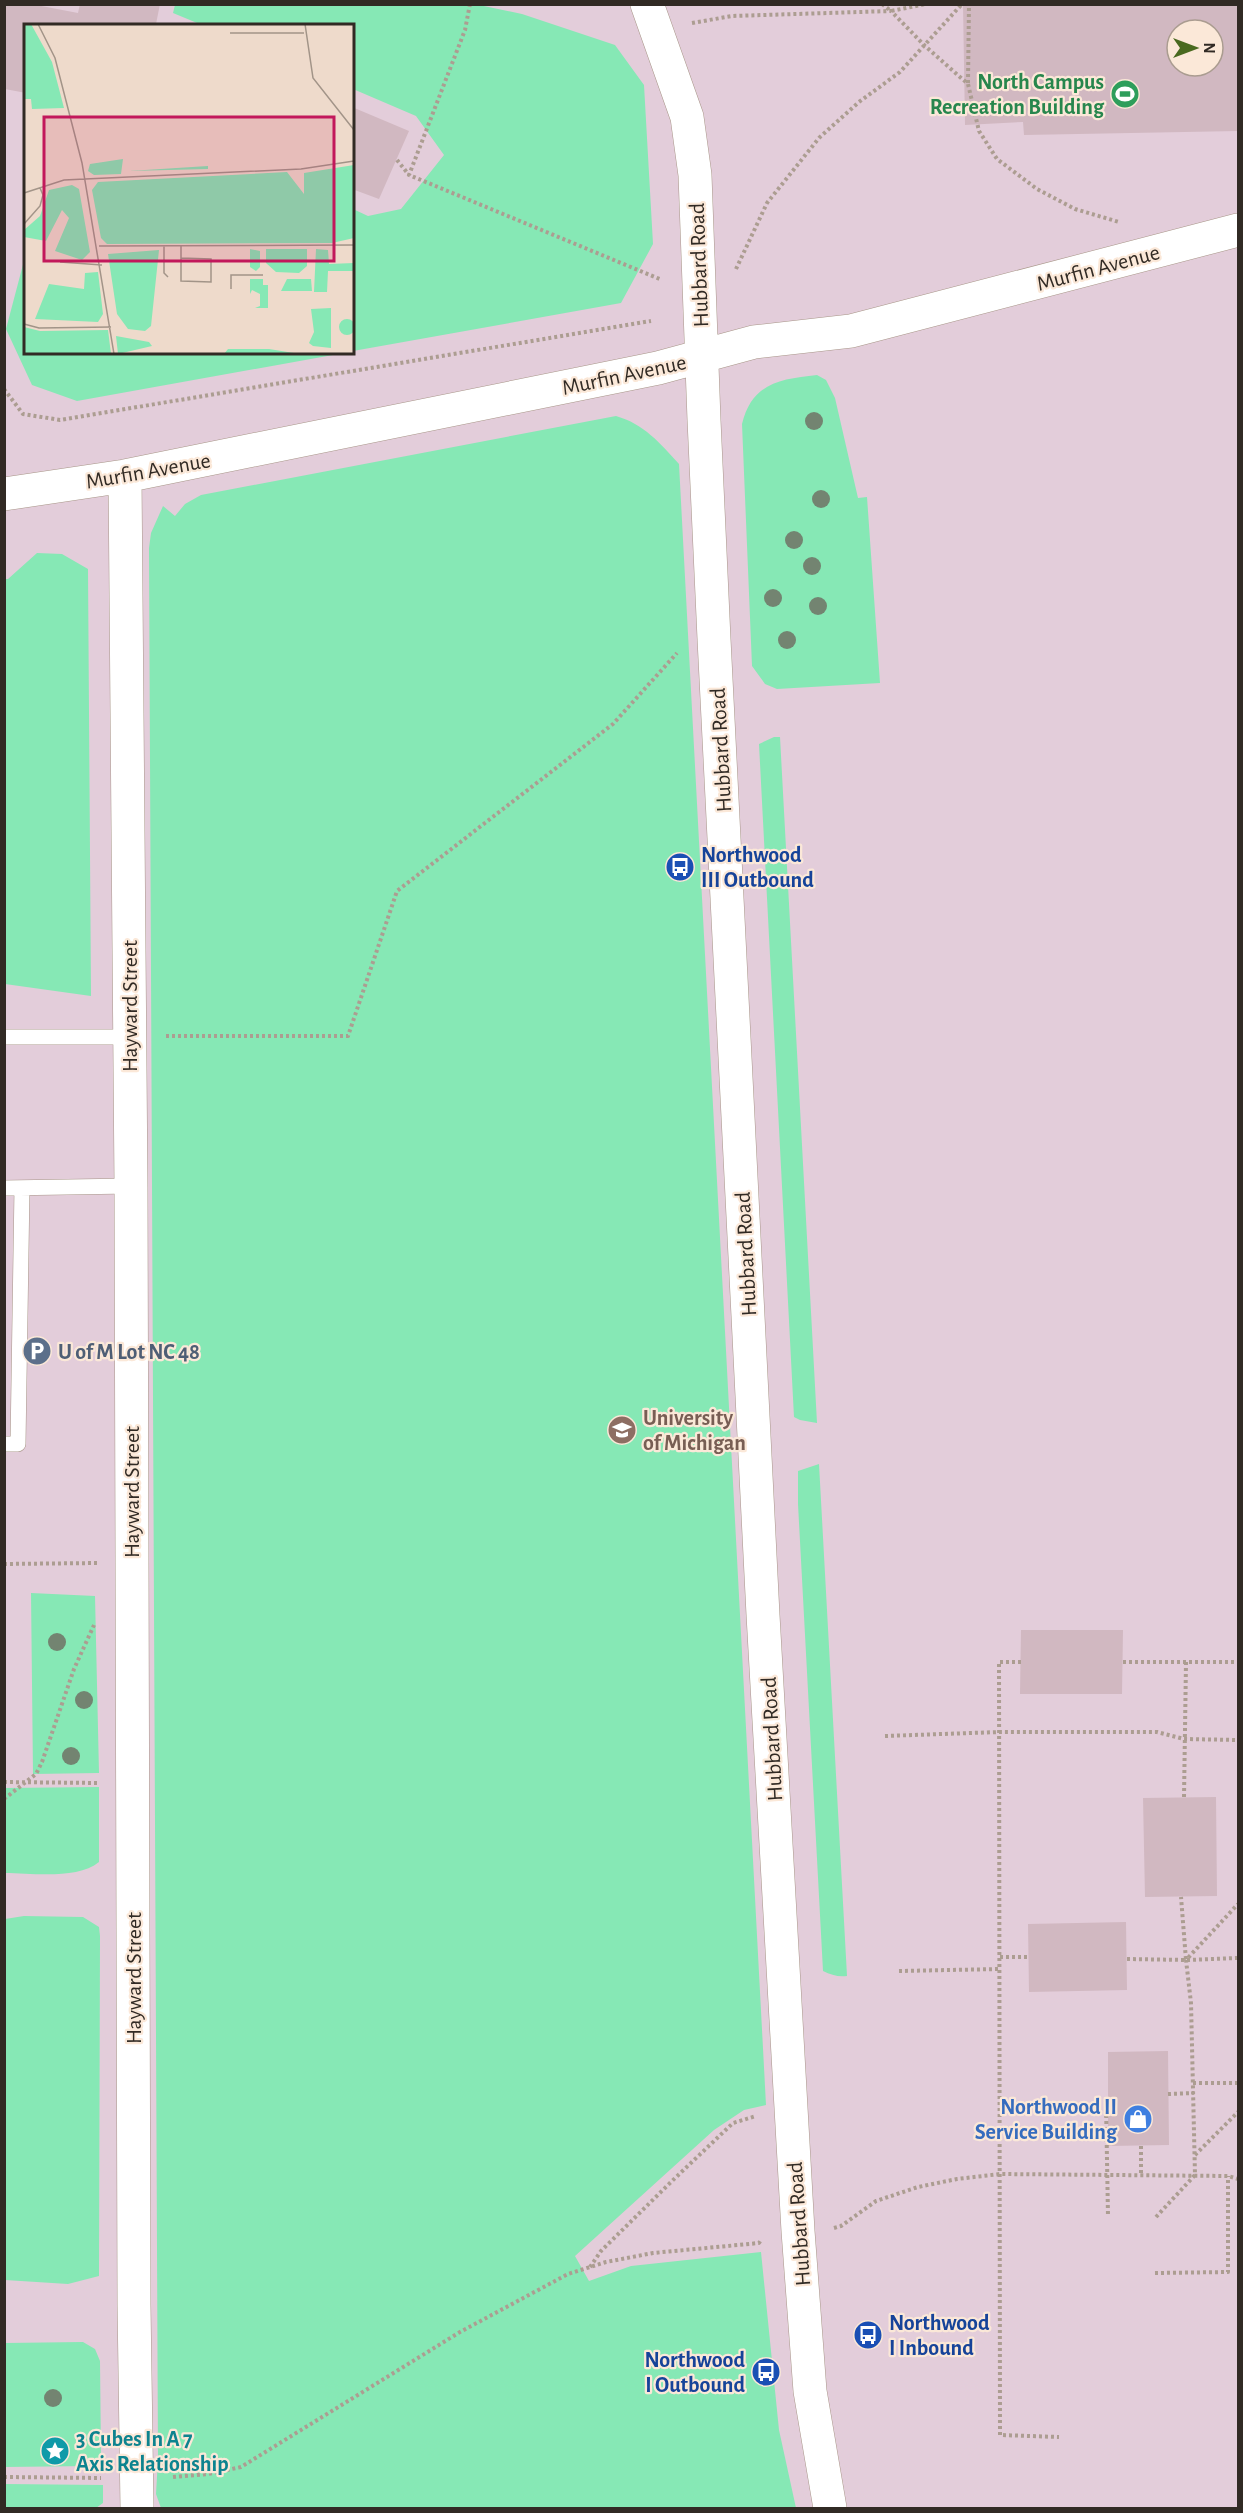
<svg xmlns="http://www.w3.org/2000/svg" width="1243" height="2513" viewBox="0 0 1243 2513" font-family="'Alegreya Sans',sans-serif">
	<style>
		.education { fill: #e3cdda; fill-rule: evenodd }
		.green { fill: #86e8b5 }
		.building { fill: #d1b8c1; fill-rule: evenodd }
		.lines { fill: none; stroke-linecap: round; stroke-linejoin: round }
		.lane-casing { stroke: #a89688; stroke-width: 16 }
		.secondary-casing { stroke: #a89688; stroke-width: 34 }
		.path { stroke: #ac9d91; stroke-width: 4; stroke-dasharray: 3 3; stroke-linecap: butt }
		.lane { stroke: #fff; stroke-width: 15 }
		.secondary { stroke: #fff; stroke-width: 33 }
		.tree { fill: #738471 }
		.labels { text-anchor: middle; stroke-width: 4.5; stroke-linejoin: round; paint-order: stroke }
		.leisure-label { font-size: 22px; font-weight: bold; fill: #27864d; stroke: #fbe8d8; text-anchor: end }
		.street-label { font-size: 22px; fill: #312a24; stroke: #fbe8d8 }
		.transit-label { font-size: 22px; font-weight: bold; fill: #164399; stroke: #fbe8d8; text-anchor: start }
		.service-label { font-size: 22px; font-weight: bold; fill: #4e5e75; stroke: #fbe8d8; text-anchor: start }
		.education-label { font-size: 22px; font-weight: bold; fill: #785e54; stroke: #fbe8d8; text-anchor: start }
		.shop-label { font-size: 22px; font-weight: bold; fill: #366cbe; stroke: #fbe8d8; text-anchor: end }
		.culture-label { font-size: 22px; font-weight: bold; fill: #0d838f; stroke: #fbe8d8; text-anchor: start }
		.inset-road { fill: none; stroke: #a29488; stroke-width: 1.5 }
		.view { fill: #c2185b; fill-opacity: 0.15; stroke: #c2185b; stroke-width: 3 }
		.inset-edge { fill: none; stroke: #312a24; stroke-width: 3 }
	</style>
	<rect width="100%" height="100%" fill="#eedacb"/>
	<!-- education -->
	<path class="education" d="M5 5H1238V2508H5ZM26 26H352V352H26ZM1177 30H1213V66H1177Z"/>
	<!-- green -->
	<path class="green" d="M175 5H479L522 14 615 45 644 85 653 244 621 303 353 351V209L368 216 401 209 444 155 416 116 353 89 352 26 202 25 173 13Z
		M25 257 26 352 344 353 77 401 32 385 6 329Z
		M817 375 826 380 835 398 858 498 867 497 880 683 777 689 765 684 752 666 742 424C752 383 780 379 817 375Z
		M616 416C644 424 660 443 679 464L766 2105 744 2110 714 2130 575 2256 589 2281 631 2266 761 2252 779 2430 796 2508H161L156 2494 158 2459 149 548 151 533 163 506 175 516 185 504 201 495Z
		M37 553 62 554 88 569 91 996 5 984V579H8Z
		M774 737H780L817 1423 800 1420 794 1417 759 744Z
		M819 1464 847 1976C838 1977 831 1975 823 1971L798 1504V1471Z
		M31 1593 95 1596 99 1773 33 1774Z
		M99 1787V1862C77 1880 32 1873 5 1873V1788Z
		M24 1916 83 1917 99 1927 100 1936 99 2276 68 2284 5 2280V1919Z
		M83 2342 95 2349 100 2361 101 2458 97 2464 90 2466 5 2467V2343Z
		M5 2484 103 2485V2503L96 2508H5Z"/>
	<!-- building -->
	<path class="building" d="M5 4H31L78 13 80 4H160L156 24 161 25 26 26V93L5 89Z
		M963 4H1238V131L1024 135 1023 122 965 125ZM1177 30H1213V66H1177Z
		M352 107 409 131 379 199 352 189Z
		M1021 1630H1123L1122 1694H1020Z
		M1216 1797 1217 1896 1145 1897 1143 1798Z
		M1126 1922 1127 1990 1029 1992 1028 1924Z
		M1168 2051 1169 2145 1108 2146V2052Z"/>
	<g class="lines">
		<!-- lane casing -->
		<g class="lane-casing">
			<path id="lane" d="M4 1037H130
				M4 1188 131 1186
				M4 1444H18L22 1188"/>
		</g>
		<!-- secondary casing -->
		<g class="secondary-casing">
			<path id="secondary" d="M647 4 687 117 695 175 704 420 714 639 763 1615 798 2231 810 2391 830 2508
				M125 476 131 1186 134 2305 137 2508
				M4 494 125 476 658 368 754 342 851 331 1238 230"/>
		</g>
		<!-- path -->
		<path class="path" d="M470 4 465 30 409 175 662 280
			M882 4 891 11 926 4
			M692 23 732 16 891 11 925 46 968 84 979 131 997 159 1037 189 1075 209 1119 222
			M968 83 969 4
			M397 160 409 175
			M736 269 767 203 819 138 859 102 900 72 962 4
			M4 389 23 414 60 420 651 321
			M166 1036H348L397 891 613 724 677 653
			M4 1564 97 1563
			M1021 1662H999L1000 2435 1059 2437
			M1123 1662H1238
			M885 1736 1000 1732H1157L1184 1739 1238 1740
			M4 1782 97 1783
			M1184 1797 1186 1662
			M4 1799 36 1774 42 1762 74 1669 94 1625
			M1000 1957H1028
			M1127 1959 1186 1960 1181 1897
			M1187 1960 1238 1958
			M899 1971 1000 1969
			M1193 2083H1238
			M1168 2094 1194 2093
			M1106 2103 1108 2216
			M1141 2146V2175
			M1195 2155 1238 2112
			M1156 2217 1195 2175 1191 2003 1186 1960 1238 1904
			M834 2228 841 2226 876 2201 918 2187 957 2179 1000 2174 1228 2176 1238 2179
			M590 2267 601 2251 672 2181 733 2123 756 2116
			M1155 2273 1228 2272V2176
			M4 2477 101 2478
			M173 2477 208 2474 241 2467 460 2332 568 2274 606 2262 653 2253 759 2243 761 2240"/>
		<!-- lane -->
		<use href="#lane" class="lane"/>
		<!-- secondary -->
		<use href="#secondary" class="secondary"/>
	</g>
	<!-- trees -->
	<g class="tree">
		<circle cx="814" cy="421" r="9"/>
		<circle cx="821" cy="499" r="9"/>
		<circle cx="794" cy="540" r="9"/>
		<circle cx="812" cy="566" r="9"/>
		<circle cx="773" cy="598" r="9"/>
		<circle cx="818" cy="606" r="9"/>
		<circle cx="787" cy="640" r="9"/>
		<circle cx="57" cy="1642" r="9"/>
		<circle cx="84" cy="1700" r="9"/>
		<circle cx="71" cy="1756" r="9"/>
		<circle cx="53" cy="2398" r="9"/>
	</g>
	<!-- icons -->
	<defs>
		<g id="stadium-disc" transform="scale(1.5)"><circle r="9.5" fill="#2e9e5b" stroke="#fbe8d8"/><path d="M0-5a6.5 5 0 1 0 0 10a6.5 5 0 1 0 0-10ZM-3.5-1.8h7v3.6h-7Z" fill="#fff"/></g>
		<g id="bus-disc" transform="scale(1.5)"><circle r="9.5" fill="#1a4fb4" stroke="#fbe8d8"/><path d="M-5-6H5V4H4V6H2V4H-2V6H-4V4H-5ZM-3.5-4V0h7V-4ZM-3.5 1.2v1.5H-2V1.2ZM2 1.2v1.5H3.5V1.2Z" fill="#fff"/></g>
		<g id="parking-disc" transform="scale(1.5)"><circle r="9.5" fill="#5c6f8a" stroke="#fbe8d8"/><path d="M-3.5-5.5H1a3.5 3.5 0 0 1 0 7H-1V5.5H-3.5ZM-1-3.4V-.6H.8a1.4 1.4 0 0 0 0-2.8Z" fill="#fff"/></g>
		<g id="university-disc" transform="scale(1.5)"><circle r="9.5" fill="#8d6e63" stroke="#fbe8d8"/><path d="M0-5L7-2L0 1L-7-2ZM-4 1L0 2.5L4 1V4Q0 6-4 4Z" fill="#fff"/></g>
		<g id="shop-disc" transform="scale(1.5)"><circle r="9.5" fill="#3f7fe0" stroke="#fbe8d8"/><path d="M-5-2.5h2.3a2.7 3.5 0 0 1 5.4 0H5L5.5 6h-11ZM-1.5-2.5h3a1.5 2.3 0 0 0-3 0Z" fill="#fff"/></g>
		<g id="sight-disc" transform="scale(1.5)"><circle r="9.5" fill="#0f9aa8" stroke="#fbe8d8"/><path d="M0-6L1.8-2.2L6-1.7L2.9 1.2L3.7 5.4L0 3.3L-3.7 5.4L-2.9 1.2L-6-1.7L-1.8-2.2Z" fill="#fff"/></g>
	</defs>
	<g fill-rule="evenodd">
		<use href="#stadium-disc" x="1125" y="94"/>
		<use href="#bus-disc" x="680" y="867"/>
		<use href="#parking-disc" x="37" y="1351"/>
		<use href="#university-disc" x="622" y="1430"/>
		<use href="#shop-disc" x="1138" y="2119"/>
		<use href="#bus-disc" x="868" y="2335"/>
		<use href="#bus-disc" x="766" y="2372"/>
		<use href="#sight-disc" x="55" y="2451"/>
	</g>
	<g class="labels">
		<!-- leisure labels -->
		<g class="leisure-label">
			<text x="1104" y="89">North Campus<tspan x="1104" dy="25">Recreation Building</tspan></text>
		</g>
		<!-- street labels -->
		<g class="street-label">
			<text transform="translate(698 265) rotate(-92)" y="8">Hubbard Road</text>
			<text transform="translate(1098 267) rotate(-15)" y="8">Murfin Avenue</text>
			<text transform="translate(624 374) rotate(-12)" y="8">Murfin Avenue</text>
			<text transform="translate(148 470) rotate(-10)" y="8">Murfin Avenue</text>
			<text transform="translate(720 750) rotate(-93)" y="8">Hubbard Road</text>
			<text transform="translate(129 1006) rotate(-90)" y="8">Hayward Street</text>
			<text transform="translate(745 1254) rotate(-93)" y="8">Hubbard Road</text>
			<text transform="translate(131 1492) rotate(-90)" y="8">Hayward Street</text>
			<text transform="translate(771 1739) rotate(-93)" y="8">Hubbard Road</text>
			<text transform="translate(133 1978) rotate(-90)" y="8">Hayward Street</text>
			<text transform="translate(798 2224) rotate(-94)" y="8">Hubbard Road</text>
		</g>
		<!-- transit labels -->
		<g class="transit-label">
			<text x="701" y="862">Northwood<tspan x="701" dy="25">III Outbound</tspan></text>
			<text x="889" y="2330">Northwood<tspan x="889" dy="25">I Inbound</tspan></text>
			<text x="745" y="2367" text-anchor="end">Northwood<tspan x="745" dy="25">I Outbound</tspan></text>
		</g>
		<!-- service labels -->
		<g class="service-label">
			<text x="58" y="1359">U of M Lot NC 48</text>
		</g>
		<!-- education labels -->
		<g class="education-label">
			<text x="643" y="1425">University<tspan x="643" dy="25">of Michigan</tspan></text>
		</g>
		<!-- shop labels -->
		<g class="shop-label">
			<text x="1117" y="2114">Northwood II<tspan x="1117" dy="25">Service Building</tspan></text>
		</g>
		<!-- culture labels -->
		<g class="culture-label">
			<text x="76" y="2446">3 Cubes In A 7<tspan x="76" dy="25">Axis Relationship</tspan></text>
		</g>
	</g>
	<!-- overview -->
	<g transform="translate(24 24)">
		<rect width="330" height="330" fill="#eedacb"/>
		<path d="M0 0H7L28 38 40 84 8 85 7 75H0ZM99 135 97 150 70 151 64 147 66 140ZM330 141V214L308 219 83 220 77 214 68 166 74 158 263 148 280 170V149ZM184 142V145L105 147ZM48 161 55 165 66 228 58 236 31 227 45 194 38 186 22 217 0 213V206L16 192 25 166ZM226 225 236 227V243L232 247 226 243ZM283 225V242L275 249 252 248 242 239V225ZM292 225 304 226 305 240 330 239V247H304L303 268H290ZM135 226 127 302 121 307 104 305 93 290 84 230ZM74 248 79 290 74 298 11 295 25 260 60 265 61 249ZM226 255H239V261H244V284H231L236 282V270L228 266 226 270ZM263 255H287L288 267H257ZM307 284V324L289 322 285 319 290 308 287 285ZM315 303a8 8 0 1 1 16 0a8 8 0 1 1-16 0ZM0 303 16 307 84 306 87 330H0ZM92 312 125 318 128 322 94 330ZM204 325H245L276 330H200Z" fill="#86e8b5"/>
		<path class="inset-road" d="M14 0 31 34 58 139 90 330M281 0 289 54 330 106M206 9H280M0 169 40 156 277 145 330 137M0 200 16 182 19 171 16 164M75 222 330 221M140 222V249L144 253M157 222V257L187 258V235L157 234M36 238 78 241M207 265V251H239M0 300 15 304 87 303M106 330H188"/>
		<path class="view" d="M20 93H310V237H20Z"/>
		<rect width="330" height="330" class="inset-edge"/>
	</g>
	<!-- border -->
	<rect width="1243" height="2513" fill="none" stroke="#312a24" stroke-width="12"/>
	<!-- north arrow -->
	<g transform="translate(1195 48) rotate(90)"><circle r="28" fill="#fbe8d8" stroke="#aa9c90" stroke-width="1.5"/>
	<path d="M0-4.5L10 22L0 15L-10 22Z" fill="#49691f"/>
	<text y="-9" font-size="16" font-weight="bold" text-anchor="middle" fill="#312a24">N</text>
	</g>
</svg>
